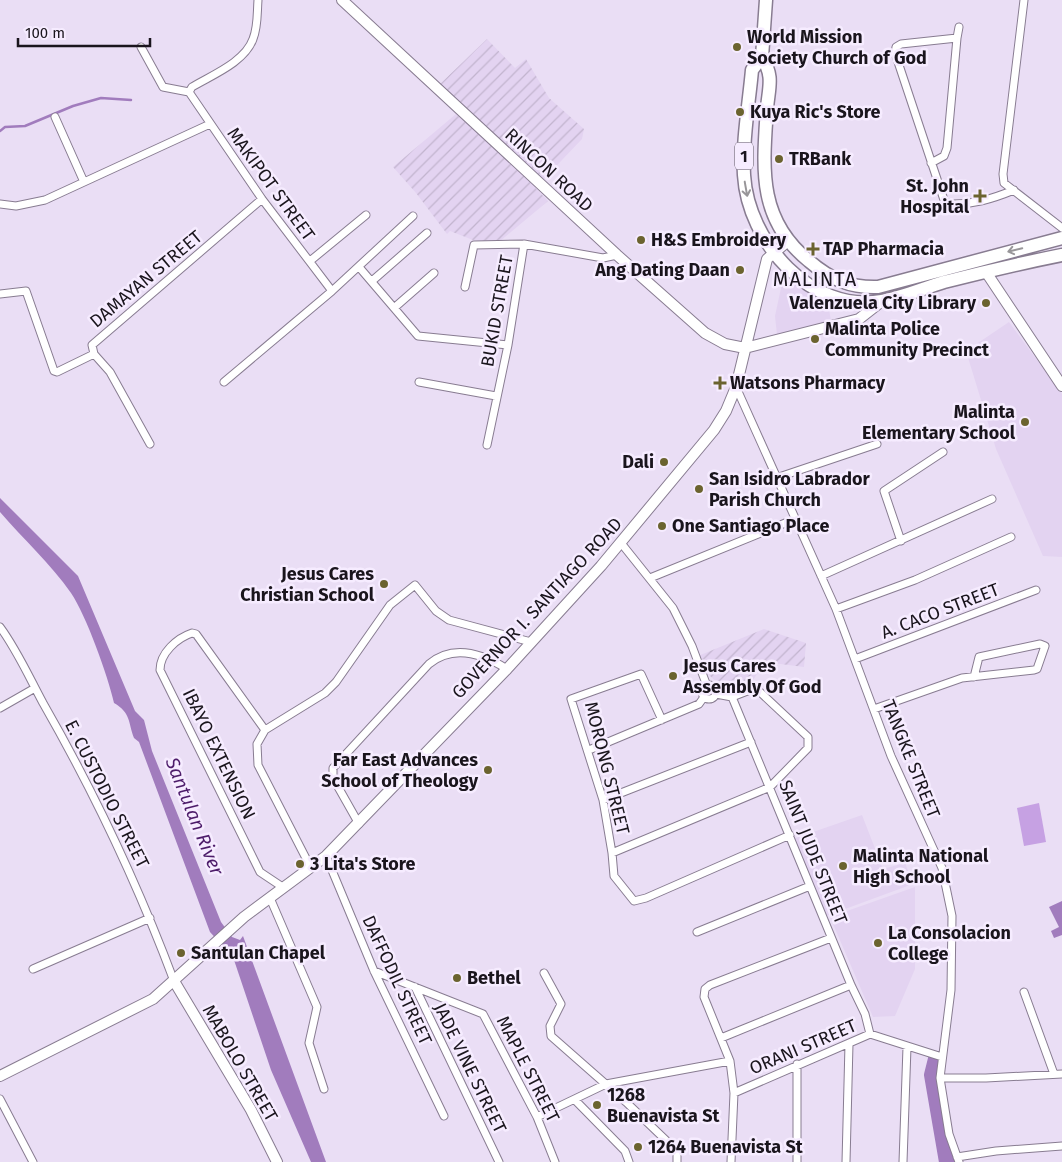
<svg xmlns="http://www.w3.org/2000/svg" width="1062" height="1162" viewBox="0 0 1062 1162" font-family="'Fira Sans',sans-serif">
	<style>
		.built { fill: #e3d3f1 }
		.industrial { fill: url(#industrial-furrows) }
		.grass { fill: #c6a1e3 }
		.water { fill: #a17cbd }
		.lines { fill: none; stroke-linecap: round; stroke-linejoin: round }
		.stream { stroke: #a17cbd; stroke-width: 2.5 }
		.river { stroke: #a17cbd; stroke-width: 16 }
		.street-casing { stroke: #887c91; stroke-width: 9 }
		.secondary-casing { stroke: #887c91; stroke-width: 12 }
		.highway-casing { stroke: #887c91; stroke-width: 15 }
		.street { stroke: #fff; stroke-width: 7 }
		.secondary { stroke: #fff; stroke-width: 10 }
		.highway { stroke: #fff; stroke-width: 12 }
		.oneway { stroke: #989699 }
		.poi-dot { fill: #6b632f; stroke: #f6ecff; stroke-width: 2 }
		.labels { text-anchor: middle; stroke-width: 5; stroke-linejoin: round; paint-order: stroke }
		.shield { fill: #f6ecff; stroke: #5c5661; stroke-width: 1 }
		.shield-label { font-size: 16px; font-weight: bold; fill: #1a151d }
		.poi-label { font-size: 18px; font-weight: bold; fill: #1a151d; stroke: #f6ecff; text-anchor: start }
		.street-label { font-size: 18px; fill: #1a151d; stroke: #f6ecff }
		.water-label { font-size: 19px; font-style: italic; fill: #4d1c6a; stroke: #f6ecff }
		.quarter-label { font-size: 20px; letter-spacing: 1px; fill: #1a151d; stroke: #f6ecff }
	</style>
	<defs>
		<pattern id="industrial-furrows" width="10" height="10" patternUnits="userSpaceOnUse" patternTransform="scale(1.25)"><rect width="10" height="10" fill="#e3d3f1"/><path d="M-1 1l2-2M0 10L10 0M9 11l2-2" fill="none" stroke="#c2b4ce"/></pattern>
	</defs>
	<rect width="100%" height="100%" fill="#eadef5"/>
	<!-- built -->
	<path class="built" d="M784 274 828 304 831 321 777 335 775 316Z
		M1009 322 1062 394V557L1043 556 996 449 966 351Z
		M862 815 883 869 905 863 913 884 826 916 793 839Z
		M915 887V969L895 1016 873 1017 830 917Z"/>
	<!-- industrial -->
	<path class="industrial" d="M487 39 515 68 526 59 549 98 584 129 582 139 542 181 439 85Z
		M456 114 519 171 548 201 499 242 473 240 450 231 447 234 416 193 393 167Z
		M764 629 806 643 804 667 765 662 749 686 742 690 723 688 709 675 698 656Z"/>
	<!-- grass -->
	<path class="grass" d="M1039 803 1046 842 1024 846 1017 808Z"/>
	<!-- water -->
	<path class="water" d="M0 498 78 576 135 711 144 720 152 751 221 922 232 937 240 940 243 936 326 1162H311L271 1070 233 957 210 932 139 742 134 738C128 722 131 713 114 703 108 676 86 615 71 593 51 564 23 539 0 512Z
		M1062 901V935L1054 938 1051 931 1059 927 1049 907Z"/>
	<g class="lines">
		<!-- stream -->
		<path class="stream" d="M0 131 5 127 25 126 73 106 101 98 131 100"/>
		<!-- river -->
		<path class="river" d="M936 1059 932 1075 947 1162"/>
		<!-- street casing -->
		<g class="street-casing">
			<path id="street" d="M1024 0 1003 174 1004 183 1062 228
				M957 38 959 27
				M141 47 163 87 189 92
				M189 92 262 199 332 291
				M189 92 192 87C212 75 245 62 253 39 258 27 257 13 258 0
				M55 117 84 182
				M931 163 944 156 947 148 957 38 901 44 896 47 895 53 944 200 949 204C972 205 992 199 1014 190
				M0 204 16 206 45 200 210 124
				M310 261 366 215
				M359 267 418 336 508 345
				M372 281 427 233
				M465 287 474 245 524 244
				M0 294 26 291 54 371 57 372 94 354
				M394 308 434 273
				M224 382 332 291 413 216
				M419 382 496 396
				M736 387 836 609 891 756 942 868 952 916 951 990 940 1078 949 1134 959 1162
				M150 444 110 372 94 354 92 345 262 199
				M487 445 508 345 524 244 603 258 617 255
				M776 478 877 444
				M901 541 884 491 943 452
				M621 543 673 608 692 646 707 686
				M821 576 992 499
				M650 578 795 519
				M836 609 915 580 1011 537
				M0 627C17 650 29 677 43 703 94 792 138 885 174 981
				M855 659 1036 590
				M702 692a7 7 0 1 1 14 0a7 7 0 1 1-14 0Z
				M716 694 732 697
				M732 697 851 985 865 1014 870 1034
				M0 708 35 688
				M874 709 962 678 1034 670 1037 669 1045 646 1040 644 979 657 974 677
				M662 720 641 674 571 699 603 800 612 853 614 876 634 901 646 898 790 835
				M265 730 196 634 192 633C177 638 160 653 160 670L260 872 284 888
				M589 750 699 704 704 697
				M603 800 751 742
				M359 824 333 778V768L429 664C453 644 483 654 507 669
				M612 853 770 787 808 748V737L760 692 750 690 732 697
				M326 856 374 971 444 1116
				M311 868 258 765 257 744 265 730 325 693 336 682 390 605 415 585 436 611 449 620 531 642
				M270 898 317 1007 309 1043 324 1089
				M697 932 810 886
				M33 969 150 918
				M374 971 483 1014 537 1117 555 1162
				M544 973 561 1004 550 1026 551 1036 626 1102 673 1147 677 1152V1162
				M415 987 499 1162
				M1024 992 1054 1074
				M721 1038 851 985
				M797 1064V1162
				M940 1078H986L1062 1074
				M734 1093 870 1034 942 1057
				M0 1099 33 1162
				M575 1100 625 1151 629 1162
				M537 1117 606 1084 730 1061
				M957 1157 996 1151 1062 1146
				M731 1162 734 1093 730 1061 704 997 705 989 710 985 831 938
				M846 1162 849 1044
				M903 1162 907 1047"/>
		</g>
		<!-- secondary casing -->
		<g class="secondary-casing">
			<path id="secondary" d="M342 0 617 255 705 333 725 344 745 348 859 319 882 301
				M986 272 1062 386
				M174 981 251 1110 277 1162
				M0 1076 153 999 244 917 326 856 507 669 601 566 714 430 726 411 736 387 767 259 788 241"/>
		</g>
		<!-- highway casing -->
		<g class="highway-casing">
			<path id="highway" d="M766 0 762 57 752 70C749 104 742 141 744 175 748 242 811 314 882 301 903 297 924 288 944 282 983 272 1022 263 1062 255
				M762 57C774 77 769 86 767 108 763 168 757 219 809 261 830 279 850 288 878 287L1062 238"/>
		</g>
		<!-- street -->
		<use href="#street" class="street"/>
		<!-- secondary -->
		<use href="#secondary" class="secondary"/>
		<!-- highway -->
		<use href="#highway" class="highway"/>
	</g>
	<!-- one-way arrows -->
	<defs><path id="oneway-shaft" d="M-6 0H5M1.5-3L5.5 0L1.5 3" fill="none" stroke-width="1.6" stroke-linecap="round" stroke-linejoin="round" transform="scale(1.25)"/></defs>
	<g class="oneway">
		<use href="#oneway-shaft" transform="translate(746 189) rotate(80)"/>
		<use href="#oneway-shaft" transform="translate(1015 250) rotate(166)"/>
	</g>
	<!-- markers -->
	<g class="poi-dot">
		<circle cx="737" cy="47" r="5"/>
		<circle cx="740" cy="112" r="5"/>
		<circle cx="779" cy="159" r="5"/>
		<path d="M977.5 188.5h5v5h5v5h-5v5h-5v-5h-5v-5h5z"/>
		<circle cx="641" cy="240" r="5"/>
		<path d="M810.5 241.5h5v5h5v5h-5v5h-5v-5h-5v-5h5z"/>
		<circle cx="740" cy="270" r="5"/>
		<circle cx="986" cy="303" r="5"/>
		<circle cx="815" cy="339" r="5"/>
		<path d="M717.5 375.5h5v5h5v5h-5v5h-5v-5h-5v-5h5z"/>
		<circle cx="1025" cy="422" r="5"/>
		<circle cx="664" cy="462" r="5"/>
		<circle cx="699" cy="489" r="5"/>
		<circle cx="662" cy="526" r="5"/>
		<circle cx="384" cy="584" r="5"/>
		<circle cx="673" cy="676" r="5"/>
		<circle cx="488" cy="770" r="5"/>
		<circle cx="300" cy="864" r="5"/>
		<circle cx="843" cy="866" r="5"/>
		<circle cx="878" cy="943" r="5"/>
		<circle cx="181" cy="953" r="5"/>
		<circle cx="457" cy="978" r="5"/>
		<circle cx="597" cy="1105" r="5"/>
		<circle cx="638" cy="1147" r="5"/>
	</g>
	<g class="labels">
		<!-- shield labels -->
		<rect class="shield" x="735" y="142.5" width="18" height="27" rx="4"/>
		<g class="shield-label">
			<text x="744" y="162">1</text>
		</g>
		<!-- poi labels -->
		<g class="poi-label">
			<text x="747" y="43">World Mission<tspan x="747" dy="21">Society Church of God</tspan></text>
			<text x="750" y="118">Kuya Ric's Store</text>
			<text x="789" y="165">TRBank</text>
			<text x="969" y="192" text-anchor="end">St. John<tspan x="969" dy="21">Hospital</tspan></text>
			<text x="651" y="246">H&amp;S Embroidery</text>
			<text x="823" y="255">TAP Pharmacia</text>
			<text x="730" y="276" text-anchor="end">Ang Dating Daan</text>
			<text x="976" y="309" text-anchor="end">Valenzuela City Library</text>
			<text x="825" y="335">Malinta Police<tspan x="825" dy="21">Community Precinct</tspan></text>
			<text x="730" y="389">Watsons Pharmacy</text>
			<text x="1015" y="418" text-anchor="end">Malinta<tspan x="1015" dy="21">Elementary School</tspan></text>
			<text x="654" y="468" text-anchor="end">Dali</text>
			<text x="709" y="485">San Isidro Labrador<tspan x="709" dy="21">Parish Church</tspan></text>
			<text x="672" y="532">One Santiago Place</text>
			<text x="374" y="580" text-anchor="end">Jesus Cares<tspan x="374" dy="21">Christian School</tspan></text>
			<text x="683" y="672">Jesus Cares<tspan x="683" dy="21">Assembly Of God</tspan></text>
			<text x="478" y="766" text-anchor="end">Far East Advances<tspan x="478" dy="21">School of Theology</tspan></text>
			<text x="853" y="862">Malinta National<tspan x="853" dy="21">High School</tspan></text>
			<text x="310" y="870">3 Lita's Store</text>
			<text x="888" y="939">La Consolacion<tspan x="888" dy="21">College</tspan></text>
			<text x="191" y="959">Santulan Chapel</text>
			<text x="467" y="984">Bethel</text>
			<text x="607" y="1101">1268<tspan x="607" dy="21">Buenavista St</tspan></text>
			<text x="648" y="1153">1264 Buenavista St</text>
		</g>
		<!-- street labels -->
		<g class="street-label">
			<text transform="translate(549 170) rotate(43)" y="6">RINCON ROAD</text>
			<text transform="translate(271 184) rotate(54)" y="6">MAKIPOT STREET</text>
			<text transform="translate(146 279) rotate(-40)" y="6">DAMAYAN STREET</text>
			<text transform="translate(497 311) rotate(-80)" y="6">BUKID STREET</text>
			<text transform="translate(537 608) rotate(-47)" y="6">GOVERNOR I. SANTIAGO ROAD</text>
			<text transform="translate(940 611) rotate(-21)" y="6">A. CACO STREET</text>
			<text transform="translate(219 754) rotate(64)" y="6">IBAYO EXTENSION</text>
			<text transform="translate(911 759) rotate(68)" y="6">TANGKE STREET</text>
			<text transform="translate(607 768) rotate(76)" y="6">MORONG STREET</text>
			<text transform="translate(107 794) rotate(63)" y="6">E. CUSTODIO STREET</text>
			<text transform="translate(813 852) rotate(68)" y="6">SAINT JUDE STREET</text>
			<text transform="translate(397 980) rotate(65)" y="6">DAFFODIL STREET</text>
			<text transform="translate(803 1047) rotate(-23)" y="6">ORANI STREET</text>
			<text transform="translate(240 1063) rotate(60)" y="6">MABOLO STREET</text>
			<text transform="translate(470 1068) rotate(64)" y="6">JADE VINE STREET</text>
			<text transform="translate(528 1069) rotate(63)" y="6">MAPLE STREET</text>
		</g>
		<!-- water labels -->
		<g class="water-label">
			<text transform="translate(195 816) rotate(68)" y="7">Santulan River</text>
		</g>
		<!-- quarter labels -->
		<g class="quarter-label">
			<text x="815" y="286">MALINTA</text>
		</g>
	</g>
	<!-- scale -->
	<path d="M18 38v8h132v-8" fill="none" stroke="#1a151d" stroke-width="2.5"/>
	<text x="25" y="38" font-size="15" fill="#1a151d" stroke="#f6ecff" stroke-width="4" paint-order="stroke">100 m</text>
</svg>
